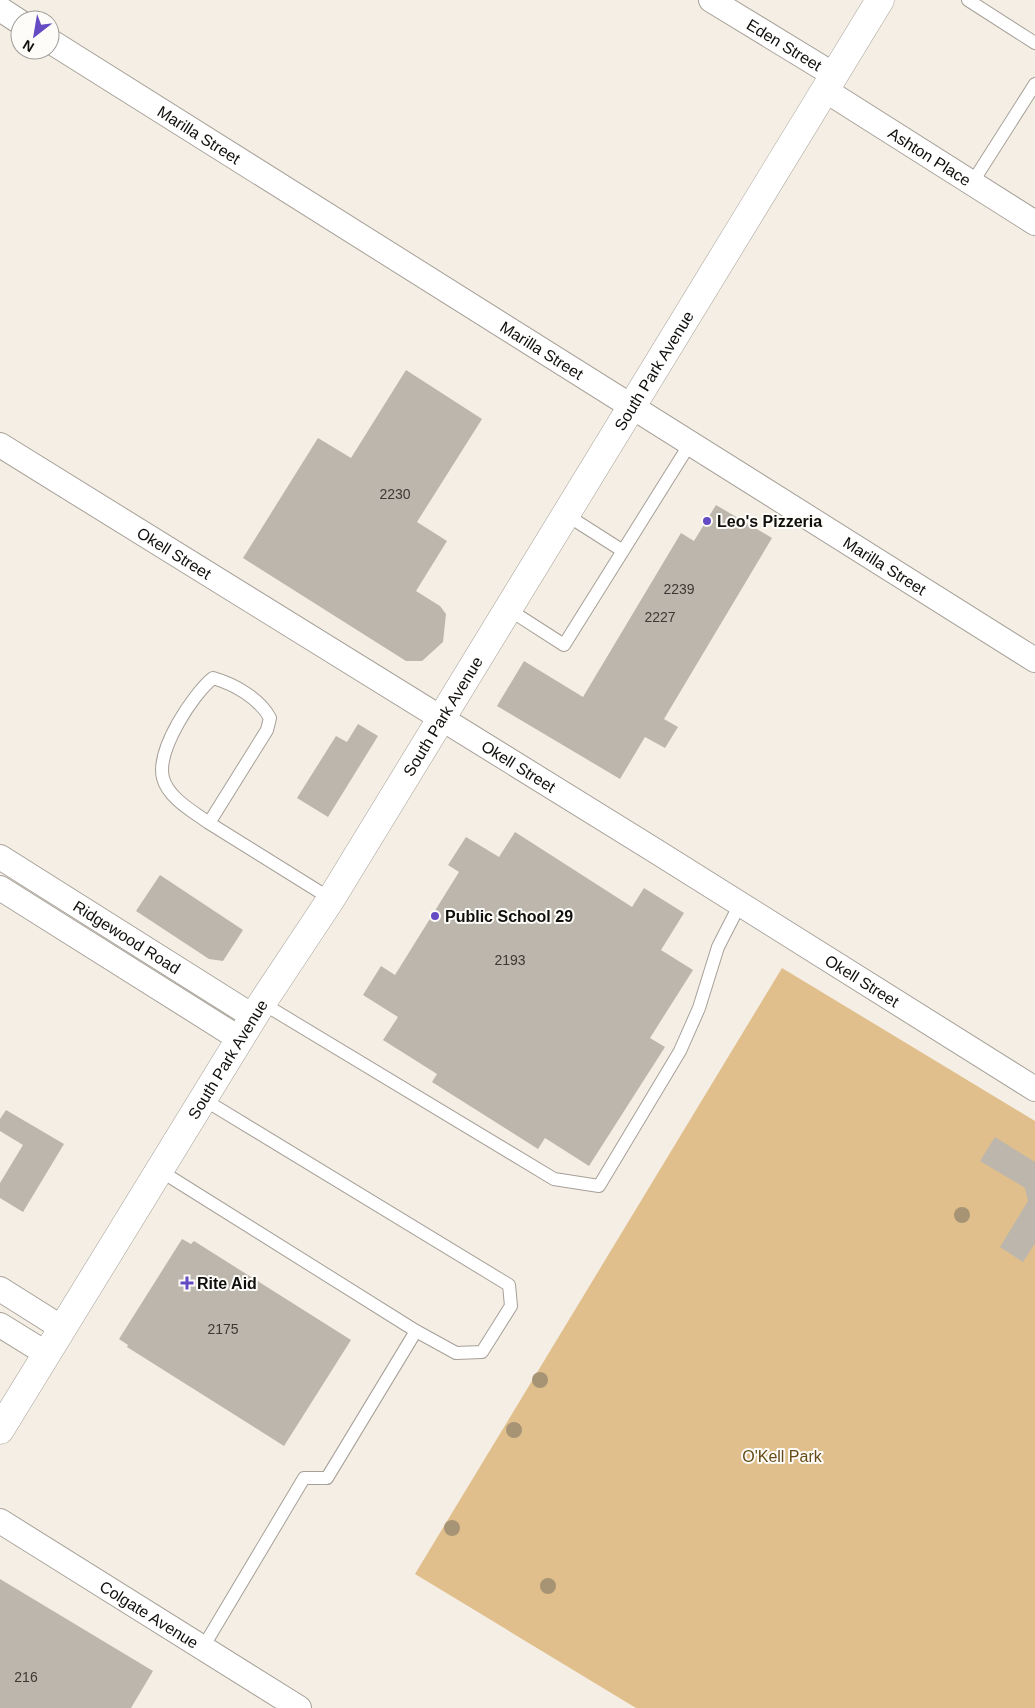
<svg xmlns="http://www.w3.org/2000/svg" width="1035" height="1708" viewBox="0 0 1035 1708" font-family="Arial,sans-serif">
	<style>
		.green { fill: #e1bf8c }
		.building { fill: #bcb6ad }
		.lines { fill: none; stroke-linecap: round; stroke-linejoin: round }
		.lane-casing { stroke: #a6a098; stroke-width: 14 }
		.street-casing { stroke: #a6a098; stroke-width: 26 }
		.primary-casing { stroke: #a6a098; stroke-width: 29 }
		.lane { stroke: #fff; stroke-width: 12 }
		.street { stroke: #fff; stroke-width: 24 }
		.primary { stroke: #fff; stroke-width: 28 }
		.tree { fill: #a69474 }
		.poi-dot { fill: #644ac3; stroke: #fefcf8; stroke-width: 2 }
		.labels { text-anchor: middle; stroke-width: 4; stroke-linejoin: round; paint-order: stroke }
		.number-label { font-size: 14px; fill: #3c3934 }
		.street-label { font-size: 16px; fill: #110f0c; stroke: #fefcf8 }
		.poi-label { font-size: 16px; font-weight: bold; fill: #110f0c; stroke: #fefcf8; text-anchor: start }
		.park-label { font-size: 16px; fill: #664a17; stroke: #fefcf8 }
	</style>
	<rect width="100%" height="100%" fill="#f4eee5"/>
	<!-- green -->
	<path class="green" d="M782 968 1035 1121V1708H636L415 1574Z"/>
	<!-- building -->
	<path class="building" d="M406 370 482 419 417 522 447 541 416 591 440 606 446 614 443 642 422 661H406L243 558 318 438 351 458Z
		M716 505 772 538 664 719 678 727 665 748 645 737 620 779 497 706 524 661 583 697 681 533 694 541Z
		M358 724 378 736 328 817 297 798 336 736 347 742Z
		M515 832 632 907 644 888 684 913 661 950 693 970 650 1038 665 1047 589 1166 545 1138 538 1149 432 1082 437 1074 383 1040 398 1017 363 995 381 966 395 975 459 872 448 865 466 837 499 857Z
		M160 875 243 930 223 961 209 959 136 911Z
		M6 1110 64 1144 23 1212 0 1198V1183L23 1145 0 1131V1119Z
		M995 1137 1035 1162V1243L1023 1262 1000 1247 1028 1201 1025 1188 980 1161Z
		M182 1239 191 1244 194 1241 351 1340 284 1446 127 1347 128 1345 119 1339Z
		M0 1579 153 1671 131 1708H0Z"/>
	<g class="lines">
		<!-- lane casing -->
		<g class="lane-casing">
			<path id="lane" d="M968 0 1035 43
				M972 183 1035 84
				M565 514 623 551
				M508 609 564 645 691 442
				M209 823 267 730 270 718C259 698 234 684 213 678 193 694 156 750 163 778 168 798 194 812 209 823L331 899
				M262 1003 554 1179 599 1186 680 1051 699 1008 718 947 740 904
				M159 1170 416 1331 456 1353 482 1352 511 1306 509 1285 203 1099
				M202 1649 304 1478H327L416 1331"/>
		</g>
		<!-- street casing -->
		<g class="street-casing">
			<g id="street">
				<path id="s1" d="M711 0 834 75"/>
				<path d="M0 9 20 22"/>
				<path id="s2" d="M50 41 1035 660"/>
				<path id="s3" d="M825 90 1035 223"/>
				<path id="s4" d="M0 445 654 850 1035 1089"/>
				<path id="s5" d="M0 857 254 1017"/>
				<path d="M0 888 240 1039"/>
				<path d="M0 1289 62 1328"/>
				<path d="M0 1325 47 1354"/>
				<path id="s6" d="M0 1521 299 1708"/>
			</g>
		</g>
		<!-- primary casing -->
		<g class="primary-casing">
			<g id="primary">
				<path id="s7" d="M0 1430 262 1003 331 899 880 0"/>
			</g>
		</g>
		<!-- lane -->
		<use href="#lane" class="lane"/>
		<!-- street -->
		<use href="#street" class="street"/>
		<!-- primary -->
		<use href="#primary" class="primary"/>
	</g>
	<!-- trees -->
	<g class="tree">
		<circle cx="962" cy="1215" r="8"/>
		<circle cx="540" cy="1380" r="8"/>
		<circle cx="514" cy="1430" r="8"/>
		<circle cx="452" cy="1528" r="8"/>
		<circle cx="548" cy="1586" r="8"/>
	</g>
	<!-- markers -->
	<g class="poi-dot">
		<circle cx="707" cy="521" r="5"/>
		<circle cx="435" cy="916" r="5"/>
		<path d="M184.5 1275.5h5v5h5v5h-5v5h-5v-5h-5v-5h5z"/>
	</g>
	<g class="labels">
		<!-- number labels -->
		<g class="number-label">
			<text x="395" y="499">2230</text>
			<text x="679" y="594">2239</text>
			<text x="660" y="622">2227</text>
			<text x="510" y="965">2193</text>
			<text x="223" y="1334">2175</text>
			<text x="26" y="1682">216</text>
		</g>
		<!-- street labels -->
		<g class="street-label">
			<text dy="6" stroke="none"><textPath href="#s1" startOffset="86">Eden Street</textPath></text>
			<text dy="6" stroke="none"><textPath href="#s2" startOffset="176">Marilla Street</textPath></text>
			<text dy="6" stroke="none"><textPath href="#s3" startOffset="124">Ashton Place</textPath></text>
			<text dy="6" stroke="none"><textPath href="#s2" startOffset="581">Marilla Street</textPath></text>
			<text dy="6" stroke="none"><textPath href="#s7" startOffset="1245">South Park Avenue</textPath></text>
			<text dy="6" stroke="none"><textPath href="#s4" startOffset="205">Okell Street</textPath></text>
			<text dy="6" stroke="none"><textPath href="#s2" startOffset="986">Marilla Street</textPath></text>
			<text dy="6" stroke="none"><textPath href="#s7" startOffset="840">South Park Avenue</textPath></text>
			<text dy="6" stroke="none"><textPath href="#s4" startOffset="610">Okell Street</textPath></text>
			<text dy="6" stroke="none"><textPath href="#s5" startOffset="150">Ridgewood Road</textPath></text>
			<text dy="6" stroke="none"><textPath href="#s4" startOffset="1015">Okell Street</textPath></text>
			<text dy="6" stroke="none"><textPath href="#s7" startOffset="435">South Park Avenue</textPath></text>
			<text dy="6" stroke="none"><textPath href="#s6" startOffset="176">Colgate Avenue</textPath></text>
		</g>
		<!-- poi labels -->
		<g class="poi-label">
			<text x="717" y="527">Leo's Pizzeria</text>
			<text x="445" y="922">Public School 29</text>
			<text x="197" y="1289">Rite Aid</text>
		</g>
		<!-- park labels -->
		<g class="park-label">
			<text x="782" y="1462">O'Kell Park</text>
		</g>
	</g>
	<!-- north arrow -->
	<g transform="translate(35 35) rotate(211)"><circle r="24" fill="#fefcf8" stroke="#9f9d9a"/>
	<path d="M0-4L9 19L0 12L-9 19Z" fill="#644ac3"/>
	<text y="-8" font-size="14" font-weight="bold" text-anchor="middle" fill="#110f0c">N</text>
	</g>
</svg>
